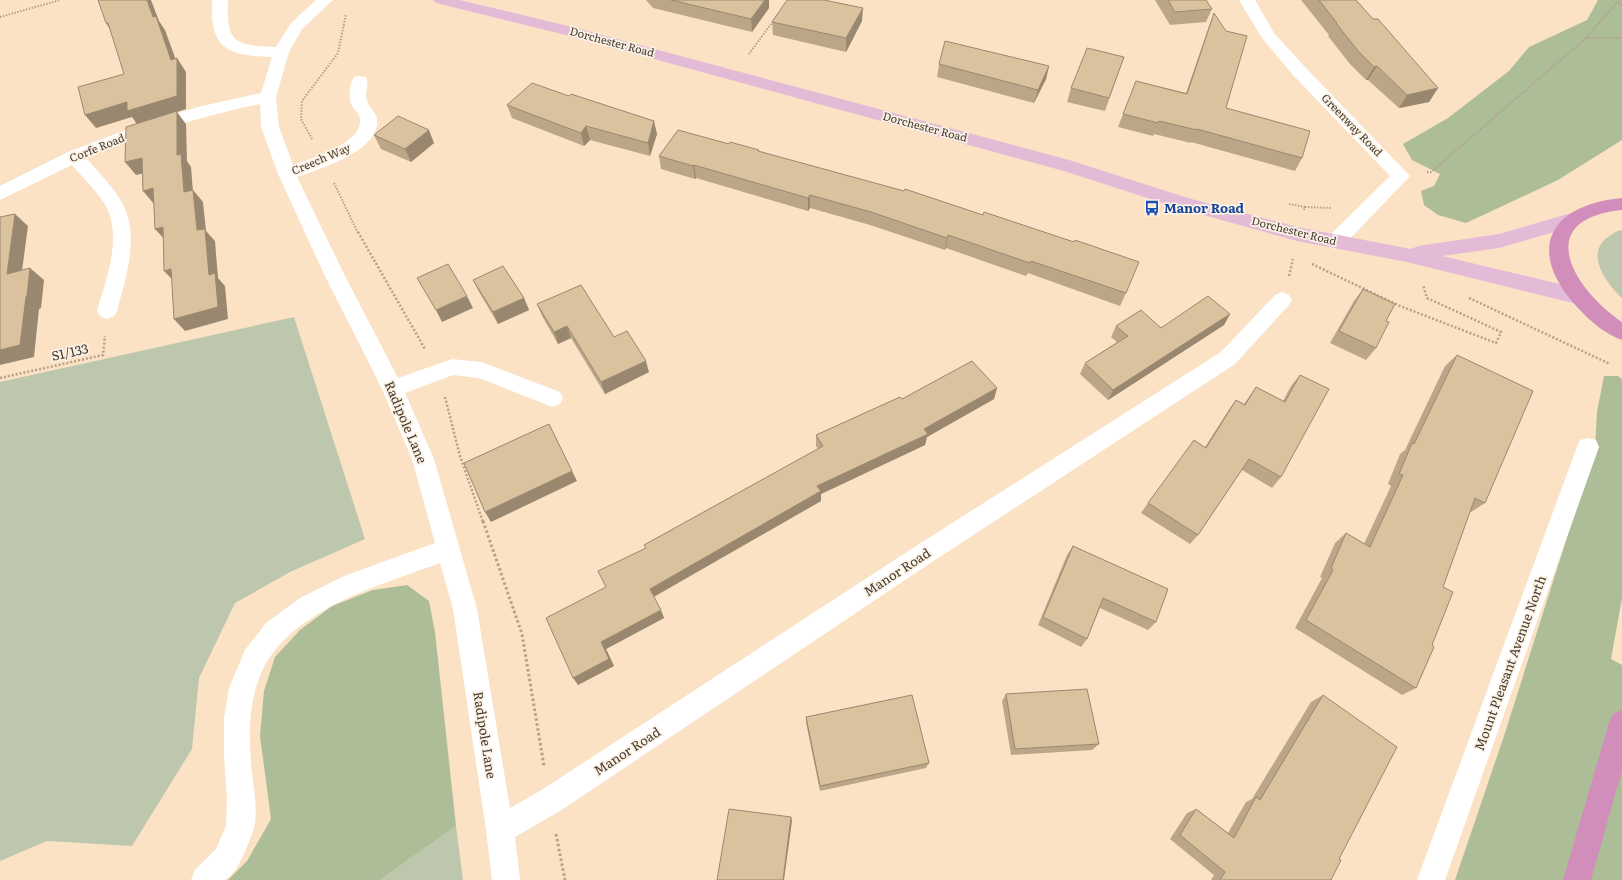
<svg xmlns="http://www.w3.org/2000/svg" width="1622" height="880" viewBox="0 0 1622 880" font-family="Literata,serif">
	<style>
		.green { fill: #bcc7ae }
		.forest { fill: #adbd97 }
		.lines { fill: none; stroke-linecap: round; stroke-linejoin: round }
		.path-far2 { stroke: #b4a18a; stroke-width: 2; stroke-dasharray: 1.5 1.5; stroke-linecap: butt }
		.path-far1 { stroke: #b4a18a; stroke-width: 2.5; stroke-dasharray: 2 2; stroke-linecap: butt }
		.path { stroke: #b4a18a; stroke-width: 3; stroke-dasharray: 2.5 2.5; stroke-linecap: butt }
		.minor { fill: #fff; fill-rule: evenodd }
		.major { fill: #e3bbd6; fill-rule: evenodd }
		.highway { fill: #d18ebb; fill-rule: evenodd }
		.wall { fill: #bba788 }
		.shaded-wall { fill: #99886f }
		.building { fill: #dac29e; stroke: #99886f }
		.labels { text-anchor: middle; stroke-width: 3.5; stroke-linejoin: round; paint-order: stroke }
		.far-street-label { font-size: 11px; fill: #443a2e; stroke: #fcf2e6 }
		.transit-label { font-size: 13px; font-weight: bold; fill: #164399; stroke: #fcf2e6; text-anchor: start }
		.street-label { font-size: 13px; fill: #443a2e; stroke: #fcf2e6 }
	</style>
	<rect width="100%" height="100%" fill="#fbe2c4"/>
	<!-- green -->
	<path class="green" d="M1622 230V298C1607 284 1584 254 1608 237 1613 234 1616 231 1622 230Z
		M294 317 365 539 290 572 235 603 199 678 192 749 132 846 47 841 0 861V382Z
		M456 826 463 880H380Z"/>
	<!-- forest -->
	<path class="forest" d="M1598 0H1622V140L1558 180 1466 223 1438 215 1424 205 1421 191 1434 186 1440 174 1412 160 1403 144 1448 118 1509 71 1529 47 1587 20Z
		M1604 376H1618L1622 379V598L1611 659 1622 665V880H1455L1505 733 1595 449 1597 412Z
		M407 585 429 601 435 632 456 826 380 880H228L247 861 271 819 260 736 264 691 275 657 300 630 332 606 373 590Z"/>
	<g class="lines">
		<!-- path-far2 -->
		<path class="path-far2" d="M1619 2 1622 6
			M0 17 60 0
			M1586 38H1622
			M749 54 774 20
			M312 139 301 119 302 101 338 53 346 14
			M1427 172H1431L1586 38 1619 0
			M334 183 358 233
			M1289 204 1305 207 1304 210
			M1305 207 1331 208"/>
		<!-- path-far1 -->
		<path class="path-far1" d="M358 232 425 349
			M1312 264 1400 306 1496 343 1501 332 1427 298 1423 285
			M1289 276 1293 259
			M1469 298 1610 364
			M0 378 103 355 105 336
			M445 397 460 456 483 522"/>
		<!-- path -->
		<path class="path" d="M483 521 522 634 544 766
			M556 834 565 880"/>
		<!-- minor -->
		<path class="minor" d="M212 0H228C226 44 235 45 276 47L291 23 316 0H333L302 29 289 52 276 97 279 127 293 165C311 159 362 144 360 120 360 115 357 112 354 109 348 100 348 87 354 77L360 76 366 77C370 84 364 93 367 101 369 108 376 112 377 119 381 151 319 169 297 177L344 274 398 378 452 359 481 362 560 392 563 398 560 404 552 407 479 378 453 375 405 393 434 459 477 609 510 808 540 791 913 548 1221 352 1275 295 1282 292 1289 295 1292 300 1289 305 1235 364 929 564 560 811 515 837 520 880H492L486 830 453 609 440 563C387 583 326 599 284 640 248 675 247 726 252 773 254 789 258 812 254 828 252 836 241 862 236 869 233 873 229 877 225 880H191L195 870 216 849 226 826 227 797 224 757V718L229 688 245 650 266 623 300 598 344 576 435 543 412 459 382 389 324 274 278 174 261 127 260 104C200 117 142 134 86 158 97 171 109 182 118 196 142 231 127 273 117 311L114 316 107 319 100 316 97 311C106 279 124 234 104 203 95 189 82 177 72 165L0 200V186L68 152 141 124 198 107 261 93 272 57C226 55 210 49 212 0Z
			M1239 0H1255L1274 33 1305 67 1410 176 1342 247 1335 249 1328 247 1326 242 1328 237 1390 176 1293 75 1262 38Z
			M1588 438 1596 440 1599 447 1445 880H1417L1577 447 1580 440Z"/>
		<!-- major -->
		<path class="major" d="M433 0H460L576 28 1069 160 1188 198 1297 227 1411 249 1418 246 1499 234 1571 213 1578 215 1580 220 1578 225 1499 248 1442 256 1581 289 1588 292 1591 297 1588 302 1581 305 1407 262 1297 241 1178 208 1064 171 566 35 436 3Z"/>
		<!-- highway -->
		<path class="highway" d="M1622 198V210C1531 219 1573 289 1622 322V340C1605 334 1590 321 1578 308 1525 251 1548 205 1622 198Z
			M1622 710V770L1591 880H1563L1609 723 1613 714Z"/>
	</g>
	<!-- wall -->
	<path class="wall" d="M646 0H765L769 8 752 32 653 8Z
		M1155 0H1206L1212 9 1206 22 1170 25Z
		M1301 0H1356L1373 19 1438 88 1429 102 1399 108 1368 80H1366L1350 64 1328 36 1329 35Z
		M1214 13 1226 108 1302 158 1295 171 1191 142V143L1154 134 1153 136 1118 127 1136 81 1186 93 1209 26Z
		M862 21 846 52 773 35 772 22Z
		M1124 57 1105 111 1067 102 1071 88Z
		M939 64 1049 66 1046 79 1034 103 937 77Z
		M507 105 657 134 650 156 590 140 584 146 512 118Z
		M374 135 434 143 411 162 381 149Z
		M729 144 759 152 1126 293 1120 306 1028 273 1026 276 946 248 945 250 870 225 810 208 808 211 696 178 695 179 661 169 659 156Z
		M473 280 524 298 529 310 498 324 479 292Z
		M1363 289 1386 321 1376 348 1366 360 1330 343 1354 301Z
		M537 304 614 337 649 372 605 394 571 338 558 344 542 316Z
		M1230 314 1224 325 1108 400 1080 374 1085 363 1117 342 1111 337 1116 326 1161 328Z
		M1457 355 1485 503 1471 512H1470L1443 587 1432 645 1416 688 1402 695 1295 628 1322 578 1320 577 1335 543 1346 533 1364 544 1391 486 1388 484 1400 454 1405 450 1445 366Z
		M1300 375 1281 477 1272 488 1242 470 1198 535 1190 544 1141 513 1148 503 1205 447 1228 411 1236 400 1244 404 1256 387 1283 401 1291 386Z
		M997 388 994 399 927 437 925 445 821 494V501L654 597 664 618 606 649 614 666 578 685 606 587 646 548 644 545 818 449 816 446V435L902 399Z
		M1073 546 1156 622 1148 630 1100 608 1087 639 1081 647 1038 625 1067 555Z
		M1006 694 1099 744 1092 750 1011 755 1002 701Z
		M1323 695 1339 859 1331 880H1211L1214 875 1170 839 1187 813 1196 809 1228 833 1246 802 1252 799 1311 702Z
		M806 717 929 763 926 768 820 791 806 723Z"/>
	<!-- shaded-wall -->
	<path class="shaded-wall" d="M147 0H151L159 21 165 30 177 63V58L186 72V109L177 112 186 124 187 161 191 167 194 205 184 192 132 117 96 128 85 115 171 60 153 17Z
		M765 0H769V8L752 32 751 19Z
		M863 8 862 21 846 52V38Z
		M106 23H108L115 37Z
		M1049 66 1046 79 1034 103 1038 90Z
		M1377 66 1368 80H1366L1374 67Z
		M1438 88 1429 102 1399 108 1407 95Z
		M654 121 657 134 650 156 648 143Z
		M586 126 590 140 584 146 581 133Z
		M429 130 434 143 411 162 405 149Z
		M142 158 153 171 136 175 125 162Z
		M694 165 696 178 695 179 693 166Z
		M153 188 154 204 143 191Z
		M193 190 203 202 206 231 215 241 218 278 225 286 228 319 185 331 174 319 209 275 197 230Z
		M810 195V208L808 211V198Z
		M15 214 28 226 20 286 7 274Z
		M163 227 166 241 155 229Z
		M948 235 946 248 945 250 947 238Z
		M30 268 44 280 41 308 39 309 34 357 0 365V350Z
		M171 269 176 283 164 271Z
		M467 296 473 308 442 322 436 310Z
		M524 298 529 310 498 324 493 312Z
		M1230 314 1224 325 1108 400 1113 390Z
		M567 326 571 338 558 344 554 332Z
		M646 361 649 372 605 394 601 382Z
		M997 388 994 399 927 437 925 445 821 494V501L653 597 650 589 817 486 924 429Z
		M572 471 577 481 491 522 485 512Z
		M661 610 664 618 606 649 614 666 578 685 573 678 601 642Z
		M791 817 792 821 784 880H783Z"/>
	<!-- building -->
	<path class="building" d="M98 0H147L153 17 156 16 171 60 177 58V96L127 111V102L85 115 78 87 124 74 108 23H106Z
		M671 0H765L751 19Z
		M787 0H824L863 8 846 38 772 22Z
		M1168 0H1206L1212 9 1175 12Z
		M1319 0H1356L1373 19H1378L1438 88 1407 95 1377 66 1374 67 1358 51 1336 23H1337Z
		M1214 13 1226 31 1247 36 1226 108 1310 131 1302 158 1197 129V130L1159 121 1158 123 1123 114 1136 81 1187 94Z
		M945 41 1049 66 1038 90 939 64Z
		M1087 48 1124 57 1109 98 1071 88Z
		M532 83 569 96 571 94 654 121 648 143 586 126 581 133 507 105Z
		M177 111V155L181 154 184 192 193 190 197 230 205 229 209 275 215 273 218 307 174 319 171 269 164 271 163 227 155 229 153 188 143 191 142 158 125 162 126 127Z
		M398 116 429 130 405 149 374 135Z
		M678 130 729 144 730 142 759 150 758 151 904 191 905 189 983 215 984 212 1074 242 1075 240 1139 262 1126 293 1031 261 1030 263 948 235 947 238 871 212 810 195 808 198 694 165 693 166 659 156Z
		M15 214 7 274 30 268 27 296 26 297 20 345 0 350V217Z
		M448 264 467 296 436 310 417 278Z
		M503 266 524 298 493 312 473 280Z
		M581 285 614 337 627 331 646 361 601 382 567 326 554 332 537 304Z
		M1363 289 1395 304 1386 321 1389 322 1376 348 1339 331Z
		M1208 296 1230 314 1113 390 1085 363 1128 336 1116 326 1141 310 1161 328Z
		M1457 355 1533 391 1485 503 1475 498 1443 587 1453 592 1432 645 1434 647 1416 688 1306 620 1333 570 1331 568 1346 533 1370 547 1403 475 1399 474 1412 443 1414 444Z
		M972 361 997 388 924 429 928 434 817 486 821 491 650 589 661 610 601 642 609 659 573 678 546 618 606 587 598 571 646 548 644 545 823 446 816 435 900 397 902 399Z
		M1300 375 1329 389 1281 477 1249 459 1198 535 1148 503 1194 440 1206 448 1236 400 1245 405 1256 387 1285 402Z
		M549 424 572 471 485 512 464 463Z
		M1073 546 1168 589 1156 622 1103 598 1087 639 1043 617Z
		M1087 689 1099 744 1015 749 1006 694Z
		M912 695 929 763 820 786 806 717Z
		M1323 695 1397 747 1339 859 1341 860 1331 880H1220L1225 872 1180 835 1196 809 1234 838 1256 797 1260 800Z
		M729 809 791 817 783 880H717Z"/>
	<!-- icons -->
	<defs>
		<g id="bus-bare" transform="scale(1.2)"><path d="M-5-6H5V4H4V6H2V4H-2V6H-4V4H-5ZM-3.5-4V0h7V-4ZM-3.5 1.2v1.5H-2V1.2ZM2 1.2v1.5H3.5V1.2Z" fill="#1a4fb4" stroke="#fcf2e6" stroke-width="2.5" paint-order="stroke"/></g>
	</defs>
	<g fill-rule="evenodd">
		<use href="#bus-bare" x="1152" y="208"/>
	</g>
	<g class="labels">
		<!-- far-street labels -->
		<g class="far-street-label">
			<text transform="translate(612 42) rotate(15)" y="4">Dorchester Road</text>
			<text transform="translate(1352 125) rotate(46)" y="4">Greenway Road</text>
			<text transform="translate(925 127) rotate(15)" y="4">Dorchester Road</text>
			<text transform="translate(97 148) rotate(-22)" y="4">Corfe Road</text>
			<text transform="translate(321 159) rotate(-23)" y="4">Creech Way</text>
			<text transform="translate(1294 231) rotate(14)" y="4">Dorchester Road</text>
		</g>
		<!-- transit labels -->
		<g class="transit-label">
			<text x="1164" y="213">Manor Road</text>
		</g>
		<!-- street labels -->
		<g class="street-label">
			<text transform="translate(70 352) rotate(-13)" y="5">S1/133</text>
			<text transform="translate(406 422) rotate(67)" y="5">Radipole Lane</text>
			<text transform="translate(897 572) rotate(-33)" y="5">Manor Road</text>
			<text transform="translate(1510 663) rotate(-70)" y="5">Mount Pleasant Avenue North</text>
			<text transform="translate(485 735) rotate(81)" y="5">Radipole Lane</text>
			<text transform="translate(627 751) rotate(-33)" y="5">Manor Road</text>
		</g>
	</g>
</svg>
